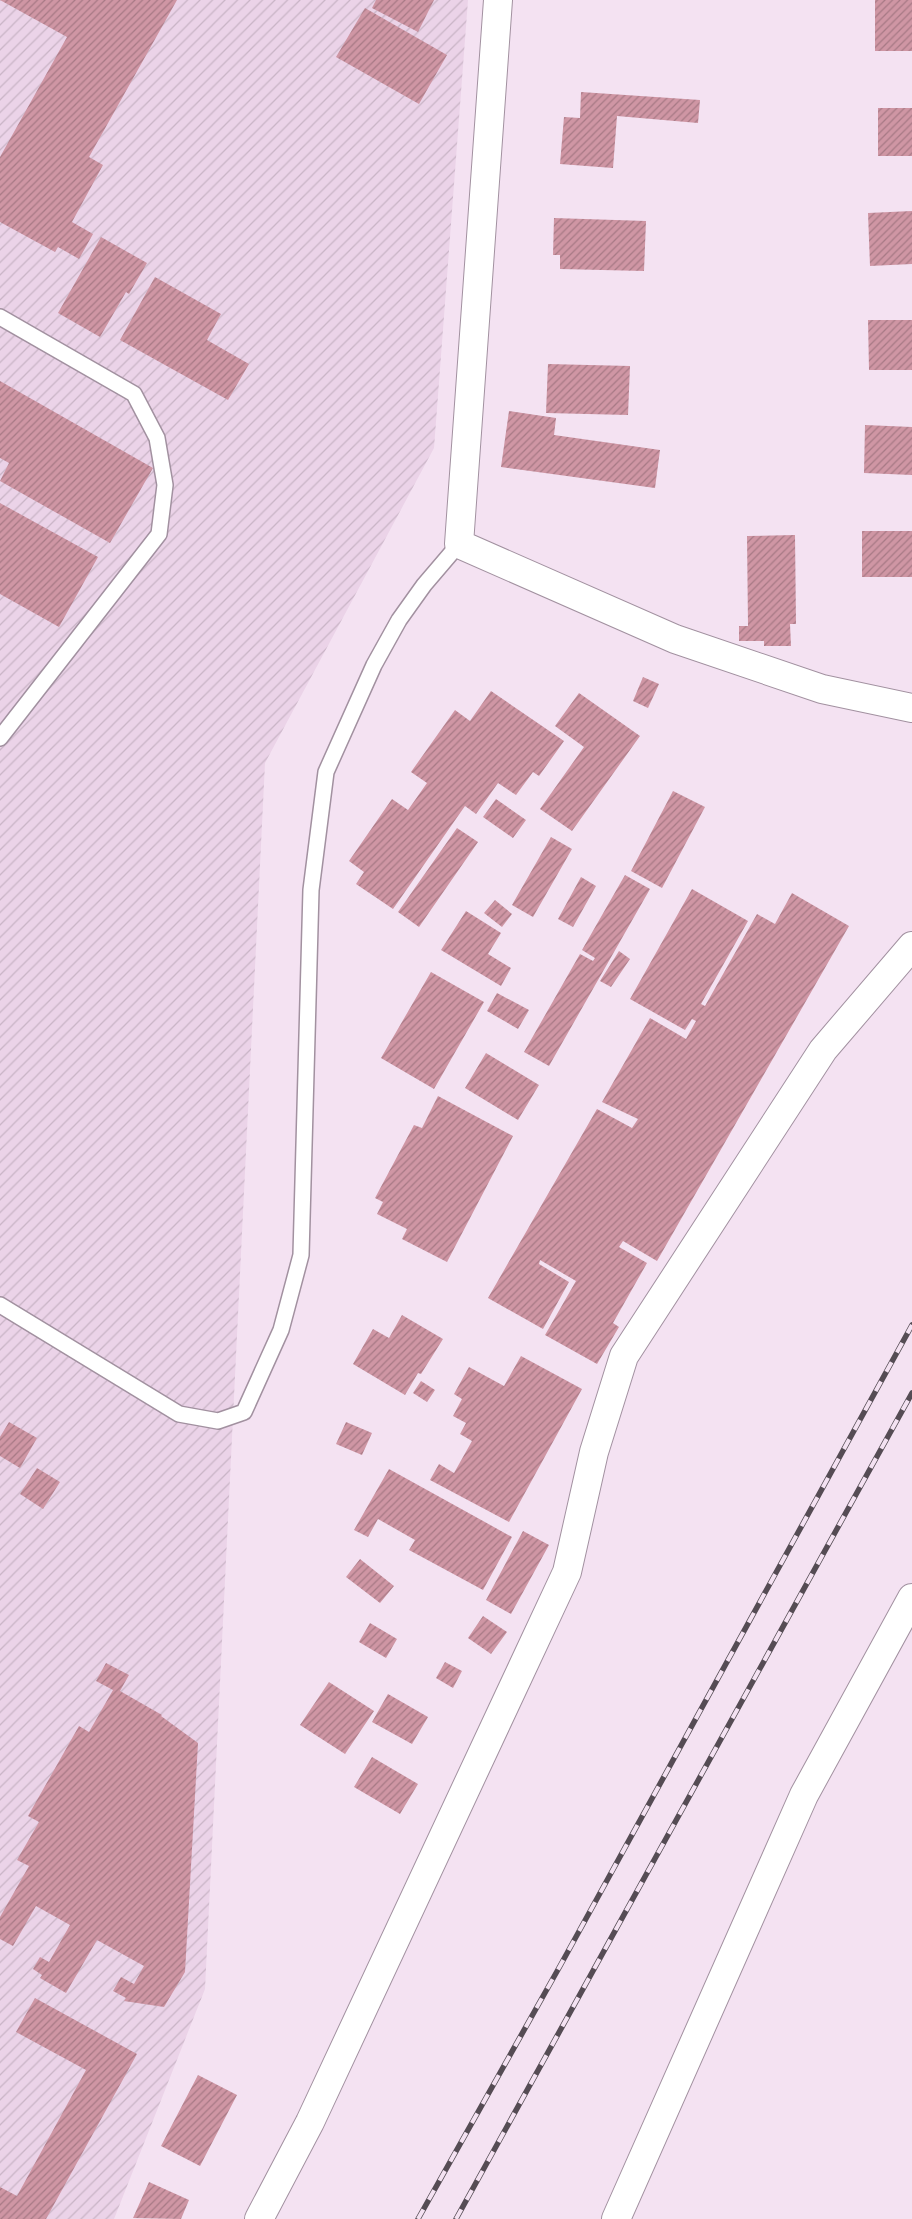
<svg xmlns="http://www.w3.org/2000/svg" width="912" height="2219" viewBox="0 0 912 2219" font-family="Spectral,serif">
	<style>
		.industrial { fill: url(#industrial-furrows) }
		.building { fill: url(#building-hatch) }
		.lines { fill: none; stroke-linecap: round; stroke-linejoin: round }
		.lane-casing { stroke: #a291a0; stroke-width: 18 }
		.street-casing { stroke: #a291a0; stroke-width: 30 }
		.lane { stroke: #fff; stroke-width: 15 }
		.street { stroke: #fff; stroke-width: 28 }
		.rail-casing { stroke: #554c54; stroke-width: 5.5 }
		.rail { stroke: #f4e2f2; stroke-width: 4; stroke-dasharray: 11; stroke-linecap: butt }
	</style>
	<defs>
		<pattern id="industrial-furrows" width="10" height="10" patternUnits="userSpaceOnUse" patternTransform="scale(1.25)"><rect width="10" height="10" fill="#ebd3e8"/><path d="M-1 1l2-2M0 10L10 0M9 11l2-2" fill="none" stroke="#c9b4c6"/></pattern>
		<pattern id="building-hatch" width="6" height="6" patternUnits="userSpaceOnUse" patternTransform="scale(1.25)"><rect width="6" height="6" fill="#cf96a4"/><path d="M-1 1l2-2M0 6l6-6M5 7l2-2" fill="none" stroke="#a77985"/></pattern>
	</defs>
	<rect width="100%" height="100%" fill="#f4e2f2"/>
	<!-- industrial -->
	<path class="industrial" d="M0 0H468L434 448 265 763 205 1989 114 2219H0Z"/>
	<!-- building -->
	<path class="building" d="M0 0H177L89 157 103 165 72 222 93 234 79 259 58 247 55 252 0 222V157L67 37Z
		M376 0H434L418 32 372 8Z
		M875 0H912V51H875Z
		M365 8 447 55 419 104 336 57Z
		M581 92 700 100 698 123 617 116 613 168 560 164 564 117 580 118Z
		M878 108H912V156H878Z
		M912 211V264L870 266 868 213Z
		M554 218 646 221 644 271 560 269V255H553Z
		M101 237 147 263 129 294 126 292 100 337 58 313Z
		M155 277 221 314 207 340 249 364 228 400 120 340Z
		M868 320H912V370H869Z
		M548 364 630 366 628 415 546 413Z
		M0 381 153 468 110 543 0 481 9 463 0 458Z
		M509 411 556 418 554 435 660 450 655 488 501 467Z
		M865 425 912 427V475L864 473Z
		M0 503 98 557 59 627 0 594Z
		M862 531H912V577H862Z
		M795 535 796 624H790L791 646H764V641H739V626H748L747 536Z
		M643 677 659 684 648 708 633 701Z
		M491 691 564 741 539 776 533 772 516 795 498 783 476 814 465 806 393 909 356 884 364 872 349 861 392 799 408 810 427 783 411 772 455 710 470 721Z
		M579 693 640 736 572 831 540 809 584 747 555 726Z
		M673 791 705 807 662 888 631 871Z
		M496 799 526 820 513 838 483 817Z
		M457 828 478 842 419 927 398 912Z
		M551 837 572 849 533 917 512 905Z
		M625 875 650 889 549 1066 524 1052 580 954 593 961 595 958 582 950Z
		M581 877 596 886 573 927 558 919Z
		M692 889 748 921 701 1004 705 1006 757 914 775 924 792 893 849 926 657 1261 623 1241 619 1247 647 1263 613 1323 619 1327 597 1364 545 1335 576 1281 540 1260 539 1264 569 1282 543 1329 488 1298 597 1109 632 1128 638 1119 602 1102 650 1018 686 1039 696 1021 692 1019 685 1030 630 999Z
		M495 900 512 914 502 927 484 913Z
		M466 911 501 933 488 954 511 968 501 986 441 950Z
		M619 951 630 959 611 987 600 981Z
		M431 972 484 1002 434 1089 381 1058Z
		M497 993 529 1010 518 1029 487 1011Z
		M486 1053 539 1085 518 1120 465 1088Z
		M438 1096 513 1136 447 1262 402 1239 407 1229 377 1214 383 1202 375 1198 414 1125 422 1128Z
		M402 1315 443 1339 421 1374 418 1373 405 1395 353 1364 373 1329 389 1338Z
		M521 1356 582 1389 509 1522 430 1480 439 1464 454 1473 472 1441 460 1434 466 1423 453 1416 462 1399 454 1394 469 1367 504 1386Z
		M421 1381 435 1390 427 1402 413 1393Z
		M9 1422 37 1438 20 1468 0 1456V1437Z
		M346 1422 372 1433 362 1455 336 1444Z
		M37 1468 60 1482 43 1509 20 1494Z
		M389 1469 512 1537 483 1590 409 1550 415 1540 378 1519 368 1537 354 1530Z
		M523 1531 549 1545 511 1614 486 1600Z
		M360 1559 394 1586 380 1603 346 1577Z
		M483 1616 507 1632 491 1654 468 1638Z
		M370 1623 397 1639 386 1658 359 1642Z
		M445 1662 462 1671 453 1688 436 1678Z
		M106 1663 129 1675 120 1691 162 1715 161 1716 198 1743 185 1972 164 2007 124 2001 126 1998 113 1991 121 1977 134 1984 144 1966 97 1940 66 1993 40 1978 42 1975 33 1969 40 1957 49 1962 70 1925 36 1906 13 1946 0 1939V1917L29 1866 17 1860 39 1822 28 1816 79 1726 89 1732 113 1690 96 1681Z
		M329 1682 374 1711 345 1754 300 1725Z
		M388 1694 428 1717 412 1744 372 1722Z
		M372 1757 418 1784 400 1814 354 1787Z
		M35 1998 137 2054 46 2219H0V2187L17 2196 86 2070 16 2032Z
		M198 2075 237 2095 200 2166 161 2146Z
		M149 2182 189 2200 181 2219 133 2218Z"/>
	<g class="lines">
		<!-- lane casing -->
		<g class="lane-casing">
			<path id="lane" d="M0 317 134 394 157 438 165 485 159 534 0 738
				M0 1305 179 1414 218 1421 244 1412 281 1330 301 1255 311 890 326 772 374 665 399 620 424 585 459 544"/>
		</g>
		<!-- street casing -->
		<g class="street-casing">
			<path id="street" d="M498 0 459 544 675 639 822 689 912 708
				M259 2219 310 2122 567 1572 594 1452 624 1356 823 1050 912 946
				M616 2219 804 1795 912 1598"/>
		</g>
		<!-- lane -->
		<use href="#lane" class="lane"/>
		<!-- street -->
		<use href="#street" class="street"/>
		<!-- rail casing -->
		<g class="rail-casing">
			<path id="rail" d="M418 2219 560 1966 912 1325
				M456 2219 912 1393"/>
		</g>
		<!-- rail -->
		<use href="#rail" class="rail"/>
	</g>
</svg>
